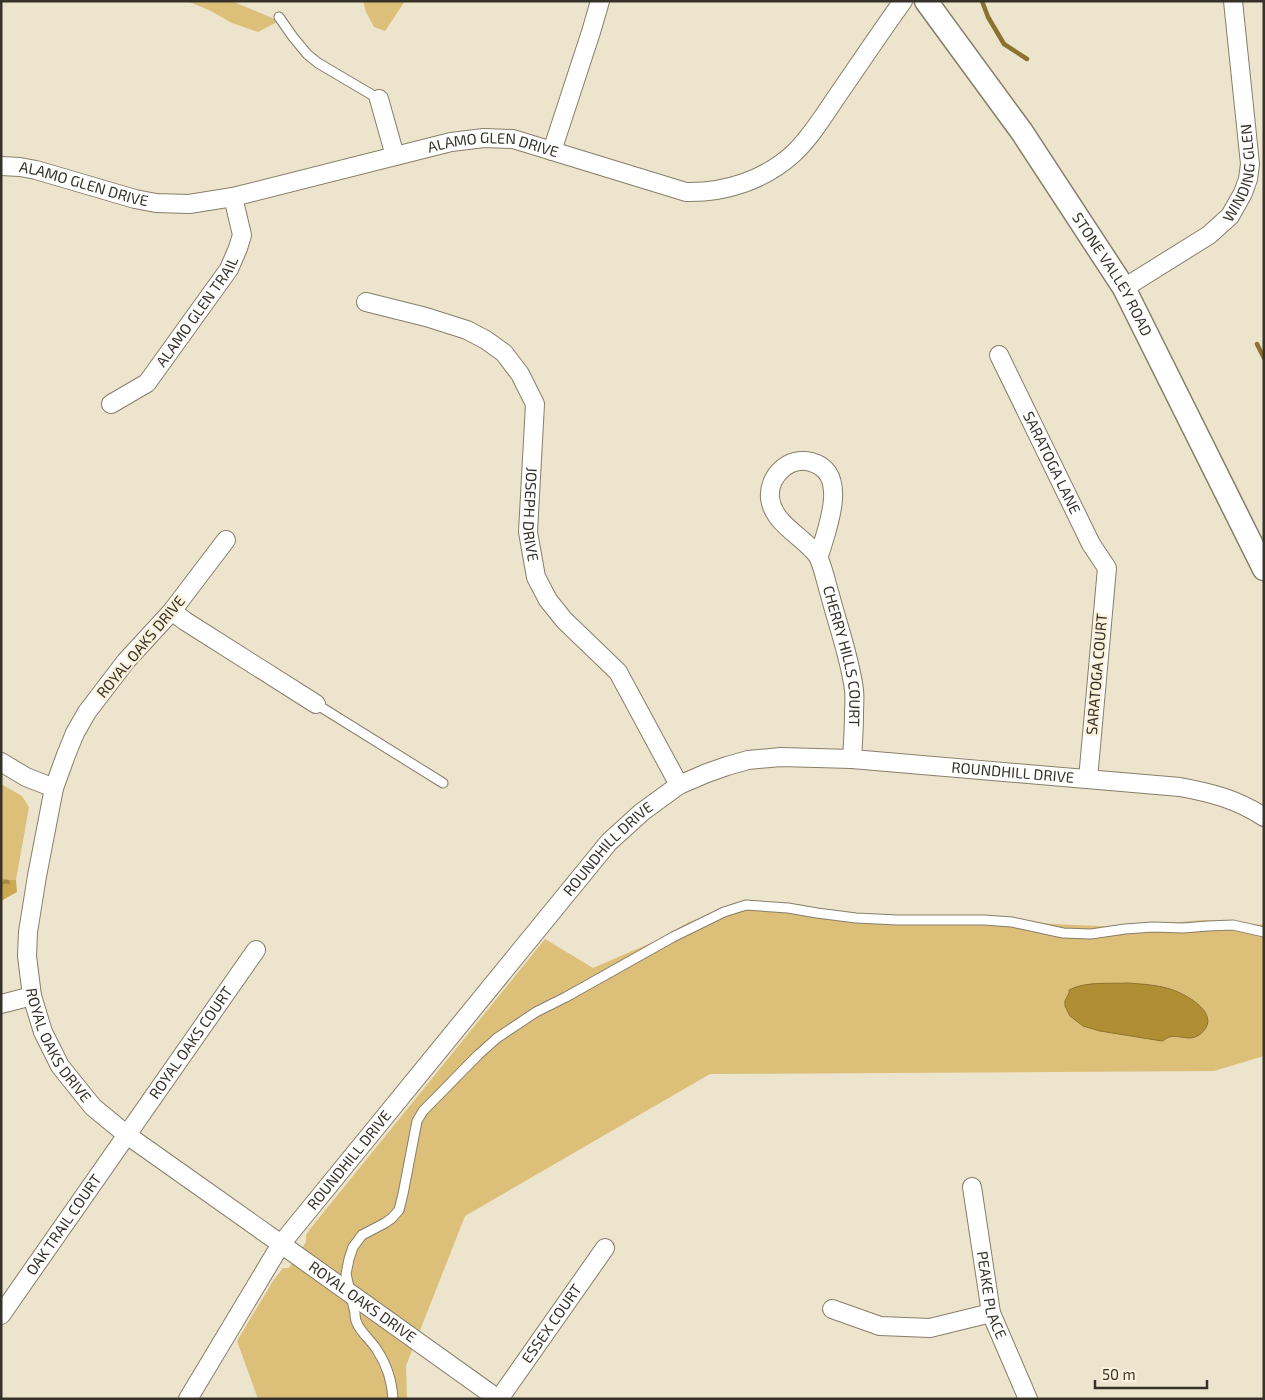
<svg xmlns="http://www.w3.org/2000/svg" width="1265" height="1400" viewBox="0 0 1265 1400" font-family="'Exo 2',sans-serif">
	<style>
		.green { fill: #dcbf79 }
		.forest { fill: url(#forest-firs) }
		.water { fill: #b08e34; stroke: #8b7231 }
		.lines { fill: none; stroke-linecap: round; stroke-linejoin: round }
		.stream { stroke: #8b7231; stroke-width: 4.5 }
		.service-casing { stroke: #877e69; stroke-width: 11 }
		.minor-casing { stroke: #877e69; stroke-width: 20 }
		.tertiary-casing { stroke: #877e69; stroke-width: 25 }
		.service { stroke: #fff; stroke-width: 9 }
		.minor { stroke: #fff; stroke-width: 18 }
		.tertiary { stroke: #fff; stroke-width: 22 }
		.labels { text-anchor: middle; stroke-width: 4.5; stroke-linejoin: round; paint-order: stroke }
		.street-label { font-size: 15px; fill: #363229; stroke: #fbf1da }
	</style>
	<defs>
		<pattern id="forest-firs" width="22" height="20" patternUnits="userSpaceOnUse" patternTransform="scale(1.25)"><rect width="22" height="20" fill="#cba950"/><path d="M5 1l3.5 6h-7zM16 11l3.5 6h-7z" fill="#a68a42"/></pattern>
	</defs>
	<rect width="100%" height="100%" fill="#ede4cd"/>
	<!-- green -->
	<path class="green" d="M187 1H232L279 21 258 32 232 23 209 10Z
		M363 1H405L385 31 374 27 366 12Z
		M1 784 22 796 29 807 16 880 1 879Z
		M753 901 800 906 881 917H999L1052 924 1123 927 1204 920 1264 925V1056L1214 1071 710 1074 465 1216 406 1366 407 1399H258L237 1341 273 1281 283 1268H289L306 1242V1235L310 1229 545 939 593 968 660 939 689 922Z"/>
	<!-- forest -->
	<path class="forest" d="M1 879 16 880 17 892 1 901Z"/>
	<!-- water -->
	<path class="water" d="M1128 983C1142 984 1157 985 1170 989 1187 994 1225 1016 1199 1035 1189 1042 1179 1034 1169 1037 1166 1038 1165 1040 1162 1041L1100 1031 1083 1026 1070 1016 1065 1006V1001L1069 993V990C1086 981 1109 984 1128 983Z"/>
	<g class="lines">
		<!-- stream -->
		<path class="stream" d="M982 1 988 17 1004 44 1027 59
			M1257 344 1264 358"/>
		<!-- service casing -->
		<g class="service-casing">
			<path id="service" d="M279 17 293 37 307 54 318 63 379 99
				M316 704 443 783
				M393 1399C392 1381 387 1365 377 1350 370 1338 354 1328 355 1313L346 1274 349 1259 353 1247 362 1235 385 1223 392 1218 399 1210 403 1194 417 1121 423 1111 478 1055 497 1038 536 1012 566 997 673 937 724 912 746 905 788 908 817 913 856 918 898 920H984L1012 922 1063 933 1091 934 1125 929 1153 927 1183 928 1208 926 1233 925 1264 932"/>
		</g>
		<!-- minor casing -->
		<g class="minor-casing">
			<g id="minor">
				<path d="M379 99 395 156"/>
				<path d="M552 151 591 32 600 1"/>
				<path id="s1" d="M1 166 20 167 36 170 135 199 156 203 189 204 233 197 451 142 484 138 513 139 686 192C725 193 765 180 794 153 813 135 827 110 842 89 862 60 882 30 903 1"/>
				<path id="s2" d="M1124 288 1209 235 1230 216 1243 193 1248 179 1250 164 1233 1"/>
				<path id="s3" d="M366 302 426 317 467 330 486 340 504 353 520 374 535 404 528 532 536 577 548 600 564 620 618 672 679 785"/>
				<path id="s4" d="M999 355 1091 544 1107 568 1088 779"/>
				<path id="s5" d="M111 404 147 383 229 269 238 248 242 235 233 197"/>
				<path id="s6" d="M226 540 172 611 126 661 87 712 75 733 66 755 54 788 37 876 28 932 27 956 32 996 43 1032 60 1066 93 1107 127 1135 281 1244 498 1399"/>
				<path id="s7" d="M819 556C826 531 851 473 811 462 789 456 768 476 770 498 773 524 803 536 817 555 822 562 827 586 830 595 838 626 850 658 854 690 855 698 854 706 854 713 854 728 853 743 852 759"/>
				<path d="M172 611 185 621 316 704"/>
				<path d="M1 762 26 777 54 788"/>
				<path d="M1 1004 32 996"/>
				<path id="s8" d="M972 1187 991 1313 1028 1399"/>
				<path d="M832 1309 880 1326 930 1328 991 1313"/>
				<path id="s9" d="M1 1315 256 950"/>
				<path id="s10" d="M188 1399 281 1244 609 842 642 812 679 785 707 773 727 766 748 760 781 757 852 759 1180 787C1212 793 1236 799 1264 817"/>
				<path id="s11" d="M499 1399 605 1248"/>
			</g>
		</g>
		<!-- tertiary casing -->
		<g class="tertiary-casing">
			<g id="tertiary">
				<path id="s12" d="M926 1 1022 132 1124 288 1264 569"/>
			</g>
		</g>
		<!-- service -->
		<use href="#service" class="service"/>
		<!-- minor -->
		<use href="#minor" class="minor"/>
		<!-- tertiary -->
		<use href="#tertiary" class="tertiary"/>
	</g>
	<g class="labels">
		<!-- street labels -->
		<g class="street-label">
			<text dy="5" stroke="none"><textPath href="#s1" startOffset="505">ALAMO GLEN DRIVE</textPath></text>
			<text dy="5" stroke="none"><textPath href="#s2" startOffset="174">WINDING GLEN</textPath></text>
			<text dy="5" stroke="none"><textPath href="#s1" startOffset="85">ALAMO GLEN DRIVE</textPath></text>
			<text dy="5" stroke="none"><textPath href="#s12" startOffset="331">STONE VALLEY ROAD</textPath></text>
			<text dy="5" stroke="none"><textPath href="#s5" startOffset="129">ALAMO GLEN TRAIL</textPath></text>
			<text dy="5" stroke="none"><textPath href="#s4" startOffset="120">SARATOGA LANE</textPath></text>
			<text dy="5" stroke="none"><textPath href="#s3" startOffset="319">JOSEPH DRIVE</textPath></text>
			<text transform="translate(141 647) rotate(-50)" y="5">ROYAL OAKS DRIVE</text>
			<text dy="5" stroke="none"><textPath href="#s7" startOffset="350">CHERRY HILLS COURT</textPath></text>
			<text transform="translate(1097 674) rotate(-85)" y="5">SARATOGA COURT</text>
			<text dy="5" stroke="none"><textPath href="#s10" startOffset="1129">ROUNDHILL DRIVE</textPath></text>
			<text dy="5" stroke="none"><textPath href="#s10" startOffset="694">ROUNDHILL DRIVE</textPath></text>
			<text dy="5" stroke="none"><textPath href="#s9" startOffset="332">ROYAL OAKS COURT</textPath></text>
			<text dy="5" stroke="none"><textPath href="#s6" startOffset="571">ROYAL OAKS DRIVE</textPath></text>
			<text dy="5" stroke="none"><textPath href="#s10" startOffset="289">ROUNDHILL DRIVE</textPath></text>
			<text dy="5" stroke="none"><textPath href="#s9" startOffset="110">OAK TRAIL COURT</textPath></text>
			<text dy="5" stroke="none"><textPath href="#s8" startOffset="110">PEAKE PLACE</textPath></text>
			<text dy="5" stroke="none"><textPath href="#s6" startOffset="976">ROYAL OAKS DRIVE</textPath></text>
			<text dy="5" stroke="none"><textPath href="#s11" startOffset="92">ESSEX COURT</textPath></text>
		</g>
	</g>
	<!-- border -->
	<rect width="1265" height="1400" fill="none" stroke="#363229" stroke-width="5"/>
	<!-- scale -->
	<path d="M1095 1380v8h112v-8" fill="none" stroke="#363229" stroke-width="2.5"/>
	<text x="1102" y="1380" font-size="15" fill="#363229" stroke="#fbf1da" stroke-width="4" paint-order="stroke">50 m</text>
</svg>
